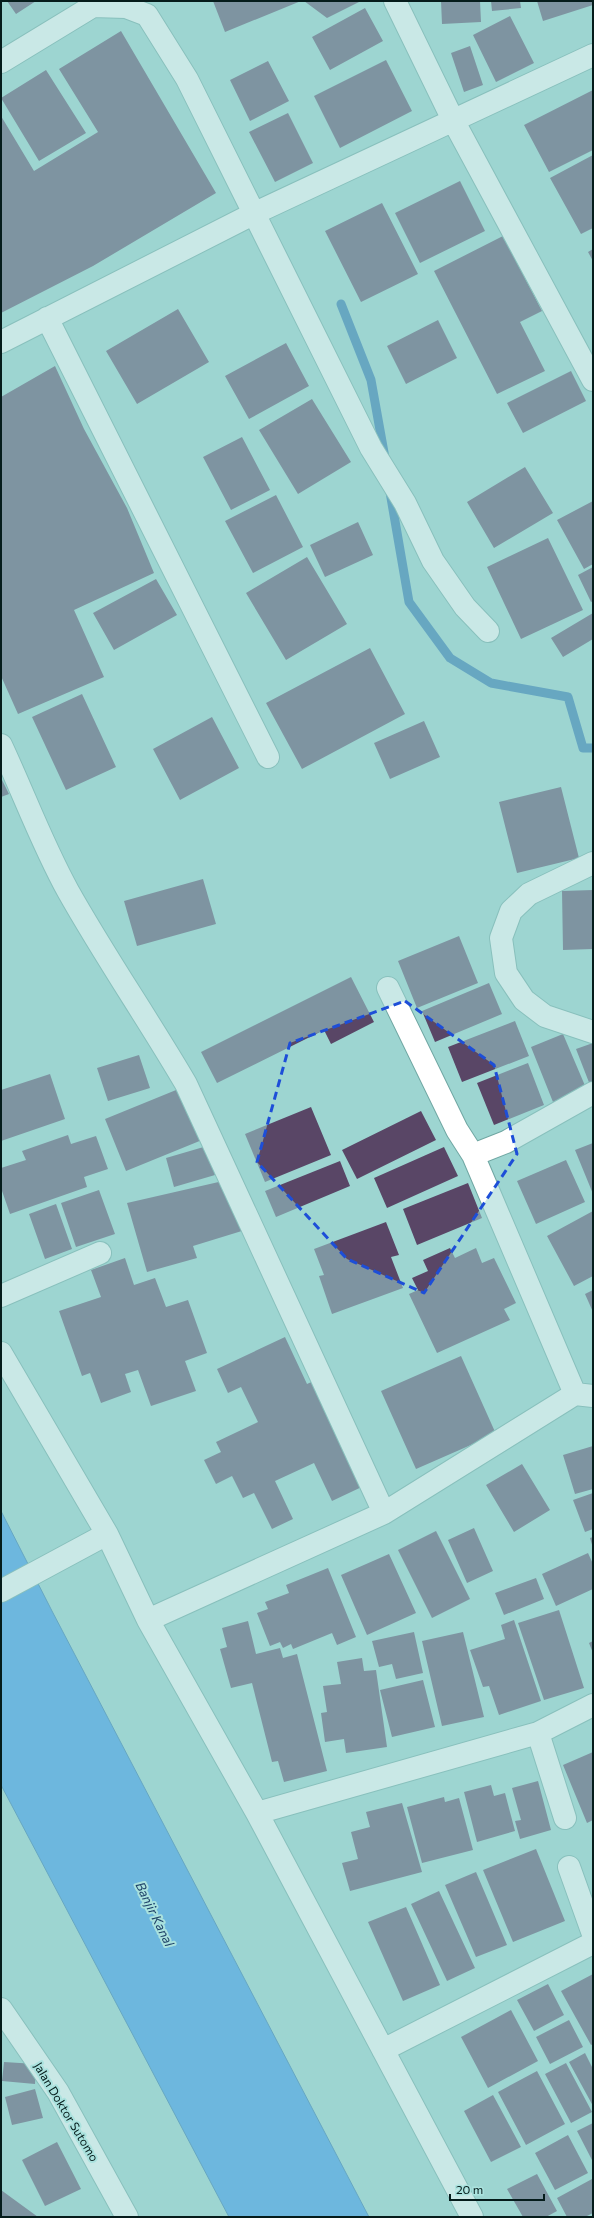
<svg xmlns="http://www.w3.org/2000/svg" width="594" height="2218" viewBox="0 0 594 2218" font-family="Commissioner,sans-serif">
	<style>
		.water { fill: #3492ed; stroke: #266fae }
		.lines { fill: none; stroke-linecap: round; stroke-linejoin: round }
		.stream { stroke: #266fae; stroke-width: 9 }
		.building { fill: #594666 }
		.street-casing { stroke: #70a7a3; stroke-width: 24 }
		.secondary-casing { stroke: #70a7a3; stroke-width: 24 }
		.street { stroke: #fff; stroke-width: 22 }
		.secondary { stroke: #fff; stroke-width: 22 }
		.marked { fill: none; stroke: #1d4ed8; stroke-width: 3; stroke-dasharray: 8 5; stroke-linejoin: round }
		.labels { text-anchor: middle; stroke-width: 4; stroke-linejoin: round; paint-order: stroke }
		.street-label { font-size: 12px; fill: #051c1b; stroke: #aae2de }
		.water-label { font-size: 13px; font-style: italic; fill: #204369; stroke: #aae2de }
	</style>
	<rect width="100%" height="100%" fill="#9dd5d1"/>
	<!-- water -->
	<path class="water" d="M1 1511 52 1611 369 2217H229L1 1785Z"/>
	<g class="lines">
		<!-- stream -->
		<path class="stream" d="M341 304 371 380 385 458
			M390 492 409 602 450 658 491 683 568 697 583 748H593"/>
	</g>
	<!-- building -->
	<path class="building" d="M7 1H36L16 14Z
		M213 1H301L225 32Z
		M304 1H361L327 18Z
		M441 1H480L481 22 442 24Z
		M491 1H520L521 8 492 11Z
		M537 1H593V5L543 21Z
		M365 8 383 41 330 70 312 37Z
		M510 16 534 63 496 82 473 35Z
		M121 31 216 193 93 266 1 313V116L34 171 98 132 59 69Z
		M470 46 483 85 464 92 451 53Z
		M386 60 412 111 340 148 314 96Z
		M268 61 289 101 250 121 230 80Z
		M46 70 86 133 39 161 1 98Z
		M593 90V150L549 172 524 125Z
		M288 113 313 163 275 182 249 132Z
		M593 155V228L581 234 550 178Z
		M460 181 485 231 420 263 395 213Z
		M382 203 418 274 361 302 325 231Z
		M503 236 542 311 520 322 545 371 497 394 434 271Z
		M593 249V261L588 252Z
		M178 309 209 362 137 404 106 351Z
		M438 320 457 358 406 384 387 346Z
		M286 343 309 386 249 419 225 376Z
		M55 366 84 429 127 508 154 573 74 610 104 677 18 714 1 676V397Z
		M571 371 586 401 523 433 507 403Z
		M312 399 351 462 298 494 259 430Z
		M242 437 270 490 231 510 203 457Z
		M525 467 553 513 494 548 467 502Z
		M276 495 303 547 253 573 225 521Z
		M593 501V564L584 569 557 520Z
		M358 522 373 555 325 577 310 545Z
		M548 538 583 610 521 639 487 567Z
		M307 557 347 624 286 660 246 593Z
		M593 567V601L591 602 578 575Z
		M156 579 177 615 114 650 93 613Z
		M593 613V639L563 657 551 638Z
		M370 648 405 714 302 769 266 703Z
		M82 694 116 767 66 790 32 717Z
		M212 717 239 768 180 800 153 749Z
		M424 721 440 757 390 779 374 743Z
		M1 778 9 794 1 797Z
		M561 787 579 858 517 873 499 802Z
		M203 879 216 924 137 946 124 901Z
		M593 890V949L563 950 562 891Z
		M459 936 478 983 417 1008 398 961Z
		M351 977 374 1022 331 1044 324 1030 217 1083 201 1052Z
		M489 983 502 1014 435 1042 422 1011Z
		M515 1021 529 1056 462 1082 448 1047Z
		M563 1034 586 1088 553 1102 531 1047Z
		M593 1043V1084L590 1085 576 1049Z
		M139 1055 150 1088 108 1101 97 1068Z
		M528 1063 544 1105 494 1125 477 1083Z
		M50 1074 65 1119 1 1141V1090Z
		M181 1088 202 1140 126 1171 105 1119Z
		M311 1107 331 1155 265 1182 245 1134Z
		M421 1111 436 1140 357 1179 342 1150Z
		M68 1135 71 1144 96 1136 108 1169 84 1177 87 1187 10 1214 1 1188V1168L26 1160 22 1151Z
		M593 1143V1194L575 1150Z
		M207 1146 215 1175 174 1187 166 1158Z
		M444 1147 458 1176 387 1208 374 1178Z
		M566 1160 585 1202 536 1224 517 1181Z
		M340 1161 350 1186 276 1217 265 1191Z
		M223 1181 245 1230 193 1246 197 1258 147 1272 127 1203Z
		M468 1183 482 1218 417 1245 403 1209Z
		M99 1190 115 1234 76 1247 61 1203Z
		M56 1204 72 1249 45 1259 29 1214Z
		M593 1211V1276L574 1286 547 1236Z
		M386 1222 399 1255 391 1257 403 1288 332 1314 319 1276 324 1275 314 1249Z
		M450 1248 455 1258 476 1248 482 1263 494 1258 516 1303 504 1309 510 1320 437 1353 409 1294 418 1290 412 1278 428 1271 423 1260Z
		M125 1258 134 1285 155 1278 166 1307 188 1300 207 1353 185 1361 196 1391 151 1406 138 1370 125 1374 131 1392 101 1403 90 1373 82 1376 59 1311 101 1297 91 1270Z
		M593 1290V1312L585 1294Z
		M285 1337 307 1384 318 1379 368 1484 332 1501 314 1463 275 1481 293 1519 272 1529 254 1493 243 1498 232 1476 216 1484 204 1460 221 1452 216 1442 258 1422 241 1387 228 1393 217 1369Z
		M461 1356 496 1434 416 1469 381 1391Z
		M593 1446V1489L575 1494 563 1455Z
		M522 1464 550 1510 514 1532 486 1485Z
		M593 1493V1529L585 1532 573 1500Z
		M474 1528 493 1571 467 1583 448 1540Z
		M436 1531 470 1599 432 1618 398 1550Z
		M593 1537V1548L590 1538Z
		M588 1553 593 1564V1589L556 1606 542 1574Z
		M389 1554 416 1613 367 1635 341 1575Z
		M328 1568 356 1637 337 1645 332 1633 293 1649 291 1644 283 1648 280 1642 270 1646 257 1613 268 1609 265 1602 289 1593 286 1585Z
		M536 1578 544 1599 504 1615 495 1593Z
		M559 1610 584 1688 544 1700 518 1623Z
		M514 1620 541 1701 499 1715 489 1686 483 1687 470 1650 505 1639 501 1625Z
		M248 1621 256 1654 280 1648 283 1658 297 1654 327 1771 284 1782 278 1761 272 1762 252 1683 231 1688 220 1649 227 1647 222 1628Z
		M414 1632 423 1673 396 1679 392 1664 379 1667 372 1641Z
		M463 1632 484 1717 442 1726 422 1641Z
		M593 1641V1653L589 1643Z
		M362 1658 364 1671 376 1670 387 1747 346 1753 344 1739 325 1742 321 1713 327 1712 323 1686 341 1684 337 1662Z
		M423 1680 435 1727 392 1737 380 1690Z
		M593 1752V1820L587 1823 563 1765Z
		M538 1781 551 1830 520 1839 515 1821 521 1820 512 1788Z
		M491 1785 494 1796 505 1793 515 1831 477 1842 464 1792Z
		M444 1797 445 1802 459 1798 473 1850 422 1863 407 1807Z
		M402 1803 422 1872 350 1891 342 1863 358 1859 351 1832 370 1827 366 1812Z
		M536 1849 565 1921 513 1942 483 1870Z
		M476 1872 507 1945 476 1957 445 1885Z
		M439 1891 475 1968 447 1981 411 1904Z
		M406 1907 440 1985 403 2001 368 1922Z
		M593 1974V2044L591 2045 561 1991Z
		M548 1984 564 2015 534 2031 517 2000Z
		M511 2010 538 2061 488 2088 461 2037Z
		M569 2020 583 2047 550 2064 536 2037Z
		M585 2053 593 2069V2106L569 2062Z
		M4 2062 36 2064 35 2084 2 2081Z
		M566 2063 592 2112 571 2123 545 2074Z
		M537 2071 565 2124 526 2145 498 2092Z
		M35 2089 43 2118 12 2125 5 2097Z
		M493 2095 521 2147 491 2162 464 2111Z
		M593 2123V2162L577 2131Z
		M568 2135 588 2173 555 2190 535 2153Z
		M57 2142 81 2189 45 2206 22 2160Z
		M537 2174 557 2211 546 2217H523L507 2189Z
		M592 2179 593 2213 585 2217H567L557 2198Z
		M1 2190 38 2217H1Z"/>
	<g class="lines">
		<!-- street casing -->
		<g class="street-casing">
			<path id="street" d="M395 1 453 120 593 380
				M1 62 93 6 126 7 147 15 187 79 371 448 405 503 433 561 465 607 488 631
				M47 318 268 757
				M1 342 253 214 593 55
				M1 745C24 794 42 844 68 891 105 957 148 1019 186 1084L384 1513
				M593 863 529 894 511 911 501 938 506 973 524 1000 545 1016 593 1032
				M388 988 457 1130 473 1155 506 1142 593 1093
				M473 1155 575 1394
				M1 1296 100 1253
				M1 1353 107 1534 148 1620 257 1813
				M1 1591 107 1534
				M148 1620 384 1513 575 1394 593 1396
				M538 1733 565 1818
				M569 1867 593 1934
				M383 2050 593 1943
				M472 2217 257 1813 538 1733 593 1705"/>
		</g>
		<!-- secondary casing -->
		<g class="secondary-casing">
			<path id="secondary" d="M1 2009 58 2092 127 2217"/>
		</g>
		<!-- street -->
		<use href="#street" class="street"/>
		<!-- secondary -->
		<use href="#secondary" class="secondary"/>
	</g>
	<!-- marked area -->
	<path d="M0 0H594V2218H0ZM405 1001 494 1065 517 1154 424 1293 347 1259 257 1162 290 1043Z" fill="#9dd5d1" fill-opacity=".55" fill-rule="evenodd"/>
	<path class="marked" d="M405 1001 494 1065 517 1154 424 1293 347 1259 257 1162 290 1043Z"/>
	<g class="labels">
		<!-- street labels -->
		<g class="street-label">
			<text transform="translate(66 2112) rotate(59)" y="4">Jalan Doktor Sutomo</text>
		</g>
		<!-- water labels -->
		<g class="water-label">
			<text transform="translate(155 1914) rotate(64)" y="5">Banjir Kanal</text>
		</g>
	</g>
	<!-- border -->
	<rect width="594" height="2218" fill="none" stroke="#051c1b" stroke-width="4"/>
	<!-- scale -->
	<path d="M450 2194v6h94v-6" fill="none" stroke="#051c1b" stroke-width="2"/>
	<text x="456" y="2194" font-size="12" fill="#051c1b" stroke="#aae2de" stroke-width="3" paint-order="stroke">20 m</text>
</svg>
